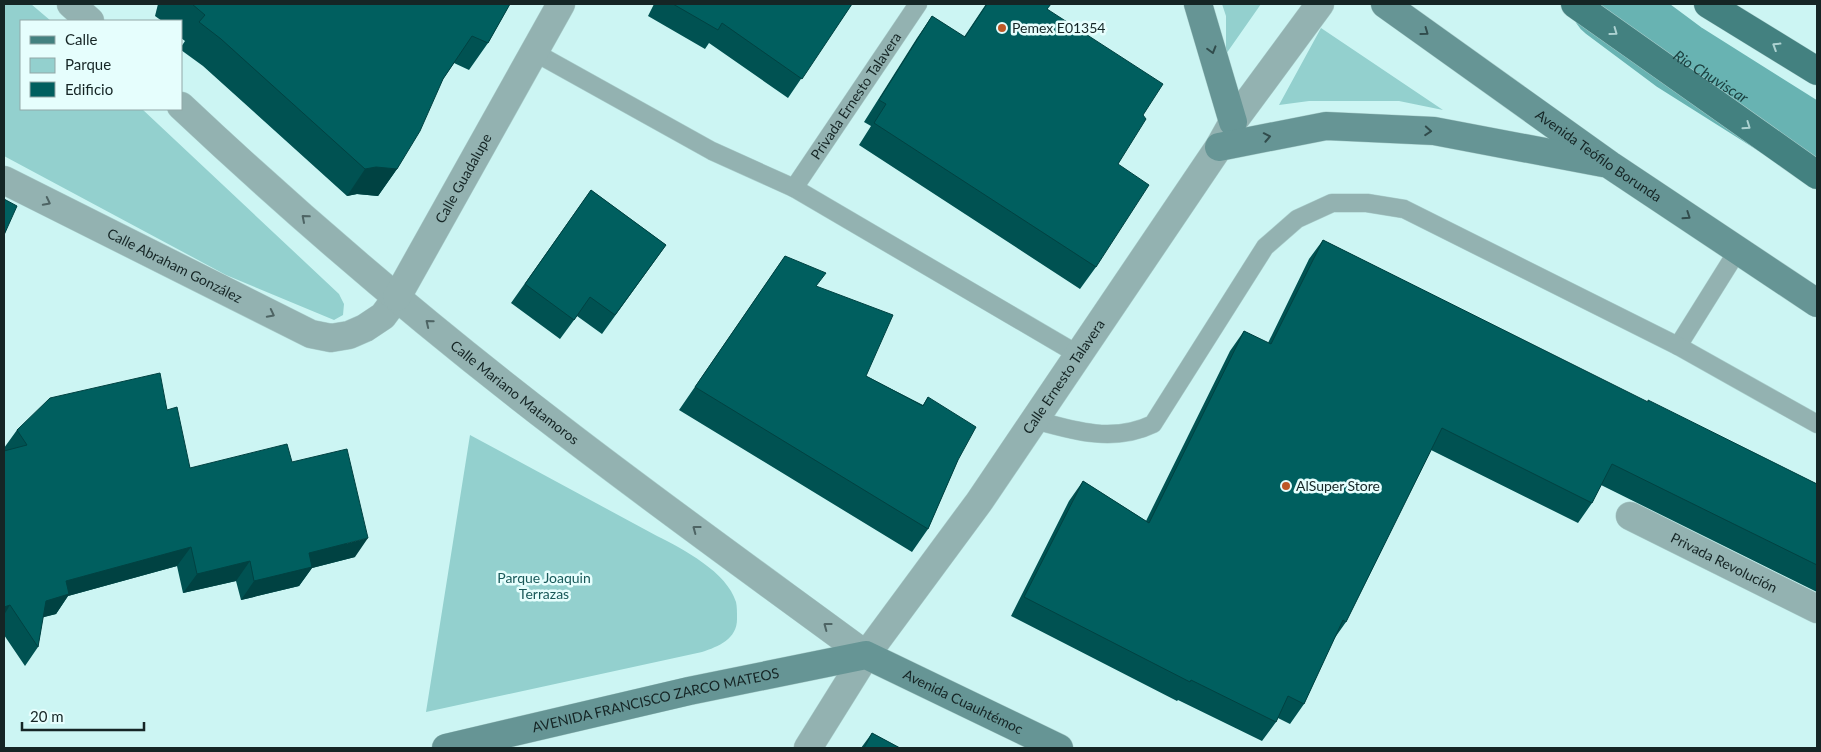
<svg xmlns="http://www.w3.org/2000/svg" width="1821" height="752" viewBox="0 0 1821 752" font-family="Lato,sans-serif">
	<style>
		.green { fill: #93d0ce }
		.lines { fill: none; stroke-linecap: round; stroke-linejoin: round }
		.river { stroke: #68b3b2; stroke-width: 74 }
		.service-casing { stroke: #abd0ce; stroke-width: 19 }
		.minor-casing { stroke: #abd0ce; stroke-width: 29 }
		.tertiary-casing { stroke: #abd0ce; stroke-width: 29 }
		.secondary-casing { stroke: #abd0ce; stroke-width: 29 }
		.primary-casing { stroke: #abd0ce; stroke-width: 29 }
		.service { stroke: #93b2b1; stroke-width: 18 }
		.minor { stroke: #93b2b1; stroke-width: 28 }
		.tertiary { stroke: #93b2b1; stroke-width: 28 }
		.secondary { stroke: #669595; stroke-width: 28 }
		.primary { stroke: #438180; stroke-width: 28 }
		.wall { fill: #005252 }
		.shaded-wall { fill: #004242 }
		.building { fill: #005f5f; stroke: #004242 }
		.oneway { stroke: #314c4c }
		.oneway2 { stroke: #add2d1 }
		.oneway3 { stroke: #4e6464 }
		.poi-dot { fill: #bd5826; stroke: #e6fefd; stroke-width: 2 }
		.labels { text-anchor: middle; stroke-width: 5; stroke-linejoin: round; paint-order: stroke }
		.poi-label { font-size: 14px; fill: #152525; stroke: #e6fefd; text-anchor: start }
		.street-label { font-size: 14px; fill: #152525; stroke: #e6fefd }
		.park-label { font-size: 14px; fill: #195959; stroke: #e6fefd }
		.water-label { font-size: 15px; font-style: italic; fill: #1c4140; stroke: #e6fefd }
	</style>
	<rect width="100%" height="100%" fill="#ccf5f3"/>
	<!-- green -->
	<path class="green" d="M4 4H31L51 21H21V109H142L339 294 344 304 343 315 334 320 226 275 4 156Z
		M1222 4H1261L1226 54V16Z
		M1321 28 1443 110 1399 101H1309L1279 105Z
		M470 435 657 536C683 549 727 572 736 602 737 606 737 613 737 617 738 639 719 646 702 652L426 712Z"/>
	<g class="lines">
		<!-- river -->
		<path class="river" id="s1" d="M1608 4 1679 57 1817 144"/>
		<!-- service casing -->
		<g class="service-casing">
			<g id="service">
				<path d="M534 52 712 151 794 188 1079 355"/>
				<path id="s2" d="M794 188 918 4"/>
				<path d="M1678 346 1738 250"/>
				<path d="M1035 420C1074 431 1114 443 1153 424L1265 247 1297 219 1332 203H1367L1404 209 1678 346 1817 424"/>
			</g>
		</g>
		<!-- minor casing -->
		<g class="minor-casing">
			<g id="minor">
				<path id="s3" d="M4 180 311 334 331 338 349 335 365 328 383 316 397 297"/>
				<path id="s4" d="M1630 516 1817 609"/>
			</g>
		</g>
		<!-- tertiary casing -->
		<g class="tertiary-casing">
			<g id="tertiary">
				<path d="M71 4 90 21"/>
				<path id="s5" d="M181 106C302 220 429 328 561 429 661 506 764 580 866 655"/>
				<path id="s6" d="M397 297 561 4"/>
				<path id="s7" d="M808 748 866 655 979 502 1219 147 1233 122 1320 4"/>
			</g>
		</g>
		<!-- secondary casing -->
		<g class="secondary-casing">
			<g id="secondary">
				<path d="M1198 4 1233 122"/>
				<path id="s8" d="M1385 4 1610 165 1817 303"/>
				<path d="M1219 147 1326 126 1434 131 1603 163"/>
				<path id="s9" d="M446 748 689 691 866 655 1059 748"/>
			</g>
		</g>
		<!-- primary casing -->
		<g class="primary-casing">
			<path id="primary" d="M1575 4 1817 175
				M1708 4 1817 71"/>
		</g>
		<!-- service -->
		<use href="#service" class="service"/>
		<!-- minor -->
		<use href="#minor" class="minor"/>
		<!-- tertiary -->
		<use href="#tertiary" class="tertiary"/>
		<!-- secondary -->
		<use href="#secondary" class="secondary"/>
		<!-- primary -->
		<use href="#primary" class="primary"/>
	</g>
	<!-- wall -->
	<path class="wall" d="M158 4H510L488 43 469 70 454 63 443 79 397 169 378 196 357 194 347 196 203 66 181 50V47L185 41 181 38V21H162L155 16Z
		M654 4H852L788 98 709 43 705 49 648 16Z
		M986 4H1051L1047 9 1143 115 1118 164 1096 267 1080 289 859 145 871 126 864 122 917 38 932 16 964 37Z
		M591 190 666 245 602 334 577 316 560 339 511 303Z
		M1323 240 1647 402 1817 484V592L1601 485 1592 503 1578 523 1431 450 1346 622 1334 639 1304 704 1290 724 1278 718 1276 722 1262 741 1178 700 1177 701 1011 616 1069 501 1083 481 1146 521 1230 351 1244 331 1268 343 1309 259Z
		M785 256 816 286 866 376 923 405 928 397 958 460 928 529 912 552 679 410Z
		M167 410 190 468 292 462 355 557 312 568 299 586 241 600 236 581 183 593 177 566 68 596 56 614 43 617 38 647 25 666 4 635V448L17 430Z
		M872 733 900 748H861Z"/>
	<!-- shaded-wall -->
	<path class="shaded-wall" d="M376 167 397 169 378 196 357 194 347 196 365 169Z
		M368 538 355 557 312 568 299 586 241 600 254 581 309 553Z
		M191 547 177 566 68 596 56 614 33 620 46 601 66 581Z
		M250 561 236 581 183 593 197 574Z
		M10 605 4 615V607Z"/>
	<!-- building -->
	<path class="building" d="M192 4H510L488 43 472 36 443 79 420 131 397 169 376 167 365 169 221 39 199 22 205 15Z
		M673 4H852L802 79 722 23 718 30Z
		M987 4H1051L1047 9 1163 84 1143 115 1146 119 1118 164 1149 185 1096 267 874 123 886 104 879 100 932 16 965 37Z
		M591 190 666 245 615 315 590 297 574 320 525 284Z
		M4 199 17 206 4 235Z
		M1323 240 1648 402V400L1817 484V565L1612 464 1592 503 1442 428 1346 622 1343 620 1304 704 1288 696 1276 722 1191 680 1190 682 1024 597 1083 481 1149 523 1244 331 1271 344Z
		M785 256 826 273 816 286 893 315 866 376 923 406 928 397 976 427 958 460 928 529 695 387Z
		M160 373 167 410 177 407 190 468 287 444 292 462 347 449 368 538 309 553 312 567 254 581 250 561 197 574 191 547 66 581 69 594 46 601 38 647 10 605 4 607V451L27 445 17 430 50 398Z
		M872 733 900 748H864Z"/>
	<!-- one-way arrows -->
	<defs><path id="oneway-chevron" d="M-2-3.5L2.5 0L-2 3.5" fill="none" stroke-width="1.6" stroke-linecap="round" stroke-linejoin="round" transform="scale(1.25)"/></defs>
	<g class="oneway">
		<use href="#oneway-chevron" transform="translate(1425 32) rotate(36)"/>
		<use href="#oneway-chevron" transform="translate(1212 50) rotate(74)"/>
		<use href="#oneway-chevron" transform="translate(1428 131) rotate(4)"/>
		<use href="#oneway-chevron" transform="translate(1267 137) rotate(-11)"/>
		<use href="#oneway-chevron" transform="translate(1687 216) rotate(34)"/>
	</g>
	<g class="oneway2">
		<use href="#oneway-chevron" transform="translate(1614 32) rotate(36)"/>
		<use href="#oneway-chevron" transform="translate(1776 46) rotate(-148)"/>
		<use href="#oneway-chevron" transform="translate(1747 126) rotate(35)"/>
	</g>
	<g class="oneway3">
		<use href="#oneway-chevron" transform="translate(47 202) rotate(27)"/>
		<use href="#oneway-chevron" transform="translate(305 218) rotate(-139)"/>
		<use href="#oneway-chevron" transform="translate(271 314) rotate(27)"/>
		<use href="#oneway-chevron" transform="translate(429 323) rotate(-141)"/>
		<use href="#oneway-chevron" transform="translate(696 529) rotate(-143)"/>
		<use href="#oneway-chevron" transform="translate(827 626) rotate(-143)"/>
	</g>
	<!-- markers -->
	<g class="poi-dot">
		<circle cx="1002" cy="28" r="5"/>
		<circle cx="1286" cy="486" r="5"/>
	</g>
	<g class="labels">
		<!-- poi labels -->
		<g class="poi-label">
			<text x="1012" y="33">Pemex E01354</text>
			<text x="1296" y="491">AlSuper Store</text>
		</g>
		<!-- street labels -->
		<g class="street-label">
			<text dy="5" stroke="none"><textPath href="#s2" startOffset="111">Privada Ernesto Talavera</textPath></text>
			<text dy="5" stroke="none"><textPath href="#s8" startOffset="262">Avenida Teófilo Borunda</textPath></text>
			<text dy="5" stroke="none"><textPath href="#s6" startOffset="136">Calle Guadalupe</textPath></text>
			<text dy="5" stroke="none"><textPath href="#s3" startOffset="191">Calle Abraham González</textPath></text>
			<text dy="5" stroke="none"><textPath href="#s7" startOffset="451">Calle Ernesto Talavera</textPath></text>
			<text dy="5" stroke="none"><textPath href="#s5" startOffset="440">Calle Mariano Matamoros</textPath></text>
			<text dy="5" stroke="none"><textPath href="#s4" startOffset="105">Privada Revolución</textPath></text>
			<text dy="5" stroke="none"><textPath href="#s9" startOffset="215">AVENIDA FRANCISCO ZARCO MATEOS</textPath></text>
			<text dy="5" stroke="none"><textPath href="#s9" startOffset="538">Avenida Cuauhtémoc</textPath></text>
		</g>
		<!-- park labels -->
		<g class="park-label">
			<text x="544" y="583">Parque Joaquin<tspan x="544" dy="16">Terrazas</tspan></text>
		</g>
		<!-- water labels -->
		<g class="water-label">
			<text dy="5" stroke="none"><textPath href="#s1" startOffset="126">Rio Chuviscar</textPath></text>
		</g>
	</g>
	<!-- border -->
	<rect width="1821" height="752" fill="none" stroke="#152525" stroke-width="10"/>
	<!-- legend -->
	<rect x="20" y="20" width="162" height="90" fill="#e6fefd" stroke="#92a7a7"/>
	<rect x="30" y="36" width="25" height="8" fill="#438180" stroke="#92a7a7"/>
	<text x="65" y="45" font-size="15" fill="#152525">Calle</text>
	<rect x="30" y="58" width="25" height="15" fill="#93d0ce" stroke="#92a7a7"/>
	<text x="65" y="70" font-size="15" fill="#152525">Parque</text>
	<rect x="30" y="82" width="25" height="15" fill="#005f5f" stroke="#92a7a7"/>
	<text x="65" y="95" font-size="15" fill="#152525">Edificio</text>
	<!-- scale -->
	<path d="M22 722v8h122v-8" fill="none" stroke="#152525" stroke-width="2.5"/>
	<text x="30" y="722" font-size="15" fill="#152525" stroke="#e6fefd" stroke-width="4" paint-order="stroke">20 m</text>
</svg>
